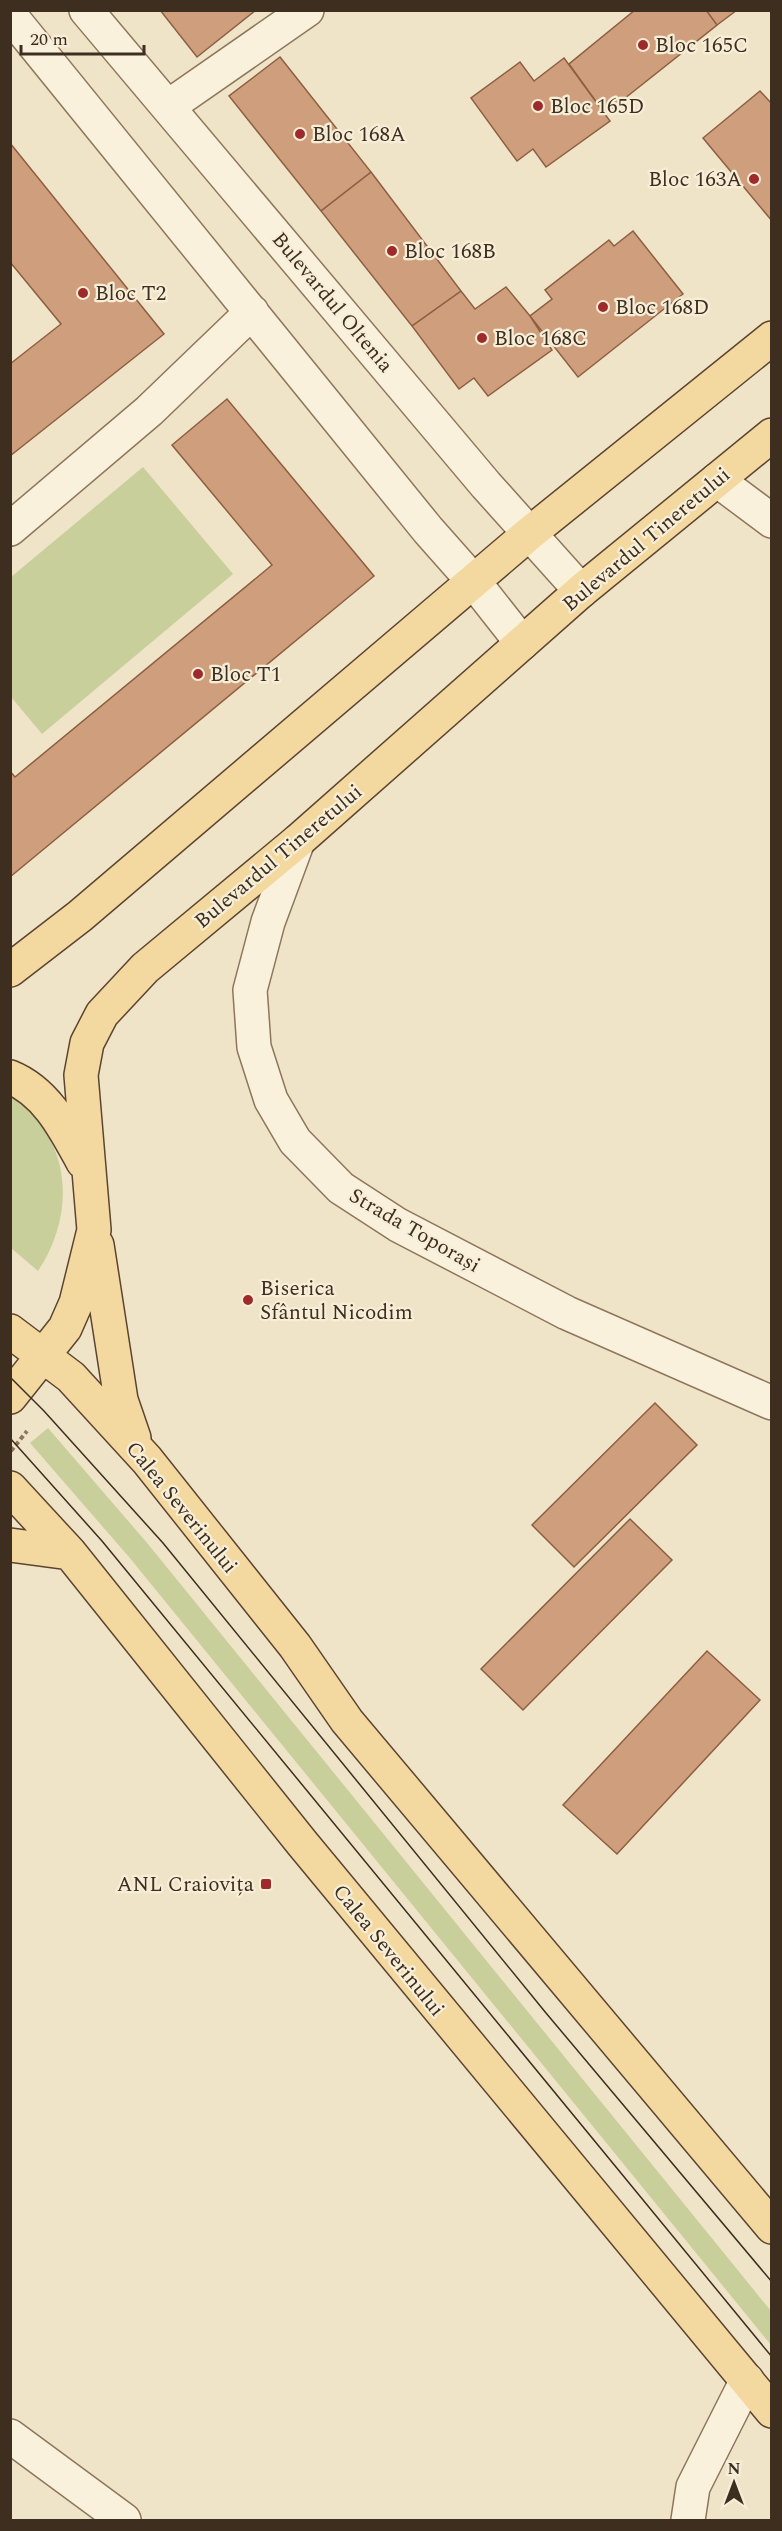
<svg xmlns="http://www.w3.org/2000/svg" width="782" height="2531" viewBox="0 0 782 2531" font-family="Spectral,serif">
	<style>
		.green { fill: #c9cf9b }
		.building { fill: #cf9f7d; stroke: #8d5f41; stroke-width: 1.5 }
		.lines { fill: none; stroke-linecap: round; stroke-linejoin: round }
		.minor-casing { stroke: #8d765c; stroke-width: 36 }
		.major-casing { stroke: #5b4430; stroke-width: 36 }
		.path { stroke: #8d765c; stroke-width: 4; stroke-dasharray: 4.5 3; stroke-linecap: butt }
		.minor { stroke: #faf1dc; stroke-width: 33 }
		.major { stroke: #f3d9a0; stroke-width: 33 }
		.tram { stroke: #3d2e20; stroke-width: 1.5 }
		.poi-dot { fill: #9e2a2b; stroke: #f7eed8; stroke-width: 2 }
		.labels { text-anchor: middle; stroke-width: 4.5; stroke-linejoin: round; paint-order: stroke }
		.poi-label { font-size: 21px; fill: #3d2e20; stroke: #f7eed8; text-anchor: start }
		.street-label { font-size: 21px; fill: #3d2e20; stroke: #f7eed8 }
	</style>
	<rect width="100%" height="100%" fill="#f0e4c8"/>
	<!-- green -->
	<path class="green" d="M143 467 233 574 42 734 11 697V577Z
		M10 1096C72 1137 77 1212 38 1271L11 1248Z
		M48 1428 148 1544 771 2311V2345L129 1557 30 1443Z"/>
	<!-- building -->
	<path class="building" d="M160 10H256L197 57Z
		M635 10H706L717 25 605 114 569 64Z
		M706 10H737L717 25Z
		M280 57 371 172 321 211 229 96Z
		M564 58 610 121 546 167 533 149 517 161 471 98 520 62 534 81Z
		M760 91 772 104V221L703 138Z
		M10 143 164 334 10 456V364L61 324 10 262Z
		M371 172 461 291 412 326 321 211Z
		M633 231 683 294 578 377 530 316 552 299 545 290 609 240 614 246Z
		M506 287 530 316 552 350 488 396 474 378 459 389 412 326 461 291 475 309Z
		M227 399 374 576 10 877V771L15 777 272 565 172 445Z
		M655 1403 697 1445 574 1567 532 1525Z
		M630 1519 672 1560 523 1710 481 1669Z
		M707 1651 760 1700 617 1854 563 1805Z"/>
	<g class="lines">
		<!-- minor casing -->
		<g class="minor-casing">
			<path id="minor" d="M86 10 486 485 581 591
				M10 15 428 530 474 582 522 643
				M169 106 307 10
				M717 480 772 521
				M10 529 149 411 252 312
				M298 841 268 922 250 990 254 1047 271 1100 295 1141 341 1188 398 1225 567 1313 772 1403
				M10 2436 124 2520
				M688 2520 693 2487 747 2380"/>
		</g>
		<!-- major casing -->
		<g class="major-casing">
			<path id="major" d="M10 970 80 916 530 533 772 338
				M10 1077C47 1092 65 1129 83 1162
				M97 1245 121 1400 134 1438
				M10 1331 71 1377 147 1460 295 1646 347 1721 772 2227
				M10 1397 65 1328 76 1303 94 1230 81 1075 87 1043 102 1014 145 968 298 841 581 591 772 435
				M10 1488 70 1553 302 1843 772 2411
				M10 1545 70 1553"/>
		</g>
		<!-- path -->
		<path class="path" d="M11 1451 27 1431"/>
		<!-- minor -->
		<use href="#minor" class="minor"/>
		<!-- major -->
		<use href="#major" class="major"/>
		<!-- tram -->
		<path class="tram" d="M10 1377 44 1411 163 1543 546 2013 772 2282
			M10 1438 102 1541 772 2357"/>
	</g>
	<!-- markers -->
	<g class="poi-dot">
		<circle cx="643" cy="45" r="6"/>
		<circle cx="538" cy="106" r="6"/>
		<circle cx="300" cy="134" r="6"/>
		<circle cx="754" cy="179" r="6"/>
		<circle cx="392" cy="251" r="6"/>
		<circle cx="83" cy="293" r="6"/>
		<circle cx="603" cy="307" r="6"/>
		<circle cx="482" cy="338" r="6"/>
		<circle cx="198" cy="674" r="6"/>
		<circle cx="248" cy="1300" r="6"/>
		<rect x="260" y="1878" width="12" height="12" rx="3"/>
	</g>
	<g class="labels">
		<!-- poi labels -->
		<g class="poi-label">
			<text x="655" y="52">Bloc 165C</text>
			<text x="550" y="113">Bloc 165D</text>
			<text x="312" y="141">Bloc 168A</text>
			<text x="742" y="186" text-anchor="end">Bloc 163A</text>
			<text x="404" y="258">Bloc 168B</text>
			<text x="95" y="300">Bloc T2</text>
			<text x="615" y="314">Bloc 168D</text>
			<text x="494" y="345">Bloc 168C</text>
			<text x="210" y="681">Bloc T1</text>
			<text x="260" y="1295">Biserica<tspan x="260" dy="24">Sfântul Nicodim</tspan></text>
			<text x="254" y="1891" text-anchor="end">ANL Craiovița</text>
		</g>
		<!-- street labels -->
		<g class="street-label">
			<text transform="translate(333 302) rotate(50)" y="7">Bulevardul Oltenia</text>
			<text transform="translate(646 539) rotate(-40)" y="7">Bulevardul Tineretului</text>
			<text transform="translate(278 856) rotate(-40)" y="7">Bulevardul Tineretului</text>
			<text transform="translate(415 1230) rotate(30)" y="7">Strada Toporași</text>
			<text transform="translate(182 1507) rotate(51)" y="7">Calea Severinului</text>
			<text transform="translate(389 1950) rotate(51)" y="7">Calea Severinului</text>
		</g>
	</g>
	<!-- border -->
	<rect width="782" height="2531" fill="none" stroke="#3d2e20" stroke-width="24"/>
	<!-- north arrow -->
	<g transform="translate(734 2483)" stroke="#f7eed8" stroke-width="4.5" paint-order="stroke">
	<path d="M0-4.5L10 22L0 15L-10 22Z" fill="#3d2e20"/>
	<text y="-9" font-size="16" font-weight="bold" text-anchor="middle" fill="#3d2e20">N</text>
	</g>
	<!-- scale -->
	<path d="M21 45v9h123v-9" fill="none" stroke="#3d2e20" stroke-width="3"/>
	<text x="30" y="45" font-size="18" fill="#3d2e20" stroke="#f7eed8" stroke-width="4.5" paint-order="stroke">20 m</text>
</svg>
